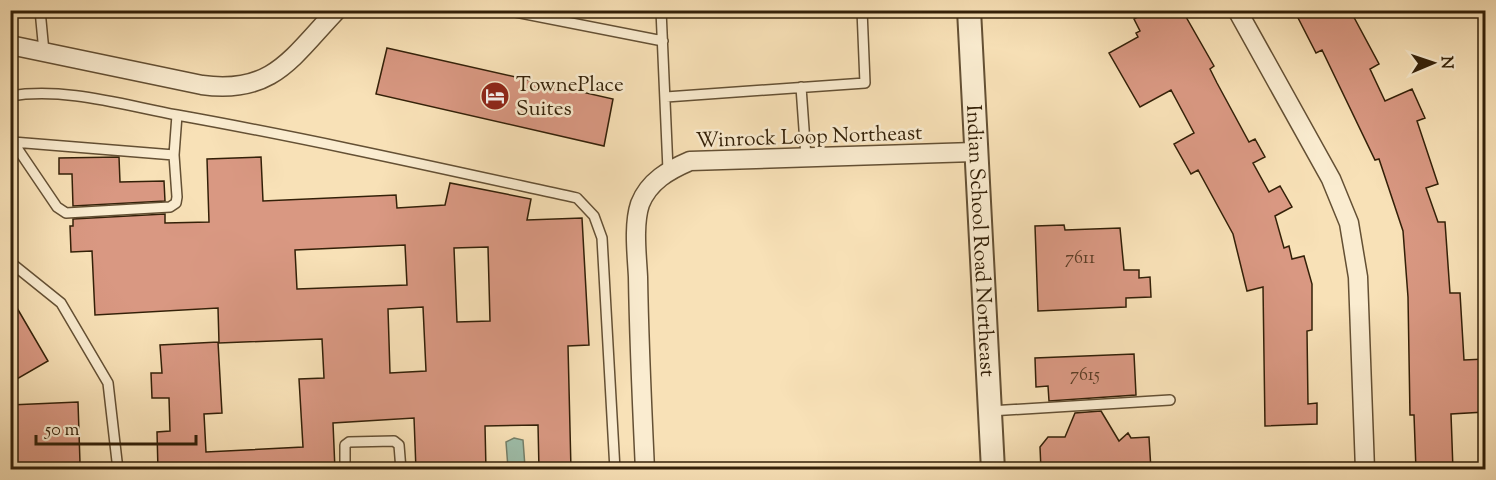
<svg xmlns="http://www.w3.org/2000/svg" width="1496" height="480" viewBox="0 0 1496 480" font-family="'Sorts Mill Goudy',serif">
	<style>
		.water { fill: #9ebeaa; stroke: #737f69; stroke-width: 1.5 }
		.building { fill: #d99882; stroke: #332008; stroke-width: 1.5; fill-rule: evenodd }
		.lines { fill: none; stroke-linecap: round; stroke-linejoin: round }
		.service-casing { stroke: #645034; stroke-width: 12 }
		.minor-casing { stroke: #645034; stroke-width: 21 }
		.tertiary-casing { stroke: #645034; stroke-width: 26 }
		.service { stroke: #faecd0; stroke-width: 9 }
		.minor { stroke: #faecd0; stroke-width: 18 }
		.tertiary { stroke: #faecd0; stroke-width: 22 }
		.labels { text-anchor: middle; stroke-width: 5; stroke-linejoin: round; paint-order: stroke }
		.number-label { font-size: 18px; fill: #5c3e26 }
		.poi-label { font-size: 21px; fill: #332008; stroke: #faecd0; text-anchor: start }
		.street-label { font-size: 21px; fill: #332008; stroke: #faecd0 }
	</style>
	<rect width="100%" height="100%" fill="#f8e1b7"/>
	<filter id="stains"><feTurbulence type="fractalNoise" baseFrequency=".00333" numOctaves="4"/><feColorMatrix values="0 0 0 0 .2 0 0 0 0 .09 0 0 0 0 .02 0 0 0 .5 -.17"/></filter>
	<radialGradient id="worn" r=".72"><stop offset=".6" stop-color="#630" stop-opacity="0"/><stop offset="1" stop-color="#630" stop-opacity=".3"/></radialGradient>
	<!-- water -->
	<path class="water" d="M514 438 523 440 525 467 520 469 508 468 506 442Z"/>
	<!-- building -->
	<path class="building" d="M1150 10H1182L1214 66 1210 69 1217 83 1249 142 1255 139 1265 157 1253 163 1269 192 1280 186 1292 207 1275 216 1284 248 1289 246 1292 259 1304 256 1312 284V330L1307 331 1308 404 1317 403V424L1265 426 1263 287 1247 291 1233 234 1198 170 1191 174 1174 144 1194 133 1171 90 1140 107 1109 53 1138 37 1136 33 1140 31 1134 19Z
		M1294 10H1350L1379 64 1370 69 1385 101 1412 89 1425 118 1417 121 1438 184 1426 188 1438 222H1445L1450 293H1460L1464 360 1485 359V412L1451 414 1453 470H1416L1414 415H1410L1408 297 1403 231 1379 159 1375 160 1322 50 1316 53Z
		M387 48 613 99 604 146 376 94Z
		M119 157 120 182 164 181 165 201 73 206 72 174H59V158Z
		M261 157 263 201 396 195 397 208 445 205 450 183 531 199 527 220 582 218 589 345 568 346 571 470H539L538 425 485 426 486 470H416L414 418 333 423 335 470H158L157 432 170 431 169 398H152L151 373H162L160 345 218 342 222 413 204 414 206 452 303 447 299 379 324 378 322 339 219 343 218 308 95 315 92 251 71 252 70 226H73V219L165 214V223L209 222 207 159ZM405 245 407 285 297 289 295 250ZM488 247 490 321 457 322 454 248ZM423 307 426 371 390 373 388 309Z
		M1064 225 1065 230 1120 228 1124 270H1139V278L1150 277 1151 297 1126 298V307L1038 311 1035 226Z
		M10 296 48 361 10 383Z
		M1134 354 1136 395 1049 401 1048 386 1036 387 1035 358Z
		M78 402 80 463 10 466V405Z
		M1101 411 1119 441 1128 433 1131 438 1149 437 1151 470H1041L1040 447 1048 437H1065L1075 413Z"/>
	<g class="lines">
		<!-- service casing -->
		<g class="service-casing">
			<path id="service" d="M40 10 44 52
				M505 10 663 41
				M661 10 668 170
				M801 87 806 157
				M10 96C65 87 123 105 177 115 311 139 444 169 577 198L594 216 602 238 615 470
				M666 97 865 83 862 10
				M12 139 13 142 174 155 177 115
				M13 142 57 207 66 213 170 207 176 203 177 197 174 155
				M10 262 61 303 108 383 118 470
				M990 411 1170 400
				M345 470V445L349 442 394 441 399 445 401 470"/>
		</g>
		<!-- minor casing -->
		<g class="minor-casing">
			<path id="minor" d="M1237 10 1331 179 1349 223 1358 277 1365 470
				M10 45 202 85C273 95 292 57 337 10
				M645 470C642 405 639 342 638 277 637 256 633 225 640 204 649 181 669 170 690 161L974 152"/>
		</g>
		<!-- tertiary casing -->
		<g class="tertiary-casing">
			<g id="tertiary">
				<path id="s1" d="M969 10 993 470"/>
			</g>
		</g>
		<!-- service -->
		<use href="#service" class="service"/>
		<!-- minor -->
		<use href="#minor" class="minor"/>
		<!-- tertiary -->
		<use href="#tertiary" class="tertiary"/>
	</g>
	<!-- icons -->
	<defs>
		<g id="hotel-disc" transform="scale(1.5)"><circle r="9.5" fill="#8f2418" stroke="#faecd0"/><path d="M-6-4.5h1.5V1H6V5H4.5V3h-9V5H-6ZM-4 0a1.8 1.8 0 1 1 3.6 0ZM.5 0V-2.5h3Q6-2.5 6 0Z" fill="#fff"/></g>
	</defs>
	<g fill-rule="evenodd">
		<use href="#hotel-disc" x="495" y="96"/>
	</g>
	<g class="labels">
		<!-- number labels -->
		<g class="number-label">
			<text x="1080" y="263">7611</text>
			<text x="1085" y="380">7615</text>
		</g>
		<!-- poi labels -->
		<g class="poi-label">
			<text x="516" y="91">TownePlace<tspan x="516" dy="24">Suites</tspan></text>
		</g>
		<!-- street labels -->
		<g class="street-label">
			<text transform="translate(809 136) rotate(-2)" y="7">Winrock Loop Northeast</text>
			<text dy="7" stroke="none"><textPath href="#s1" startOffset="231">Indian School Road Northeast</textPath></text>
		</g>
	</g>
	<!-- margin -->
	<rect width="1496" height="480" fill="none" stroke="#f8e1b7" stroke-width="36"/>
	<rect x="12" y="12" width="1472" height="456" fill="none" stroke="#332008" stroke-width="3"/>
	<rect x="18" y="18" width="1460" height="444" fill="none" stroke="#332008" stroke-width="1.5"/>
	<!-- north arrow -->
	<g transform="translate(1433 63) rotate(88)" stroke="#faecd0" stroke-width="4.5" paint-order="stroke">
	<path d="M0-4.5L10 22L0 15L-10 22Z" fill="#332008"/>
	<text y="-9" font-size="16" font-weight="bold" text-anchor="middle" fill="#332008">N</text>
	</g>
	<!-- scale -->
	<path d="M36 435v9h160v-9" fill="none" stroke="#332008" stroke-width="3"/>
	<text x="45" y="435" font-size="18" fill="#332008" stroke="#faecd0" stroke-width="4.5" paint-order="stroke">50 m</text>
	<rect width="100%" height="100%" filter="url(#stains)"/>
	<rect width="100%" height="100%" fill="url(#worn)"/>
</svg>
